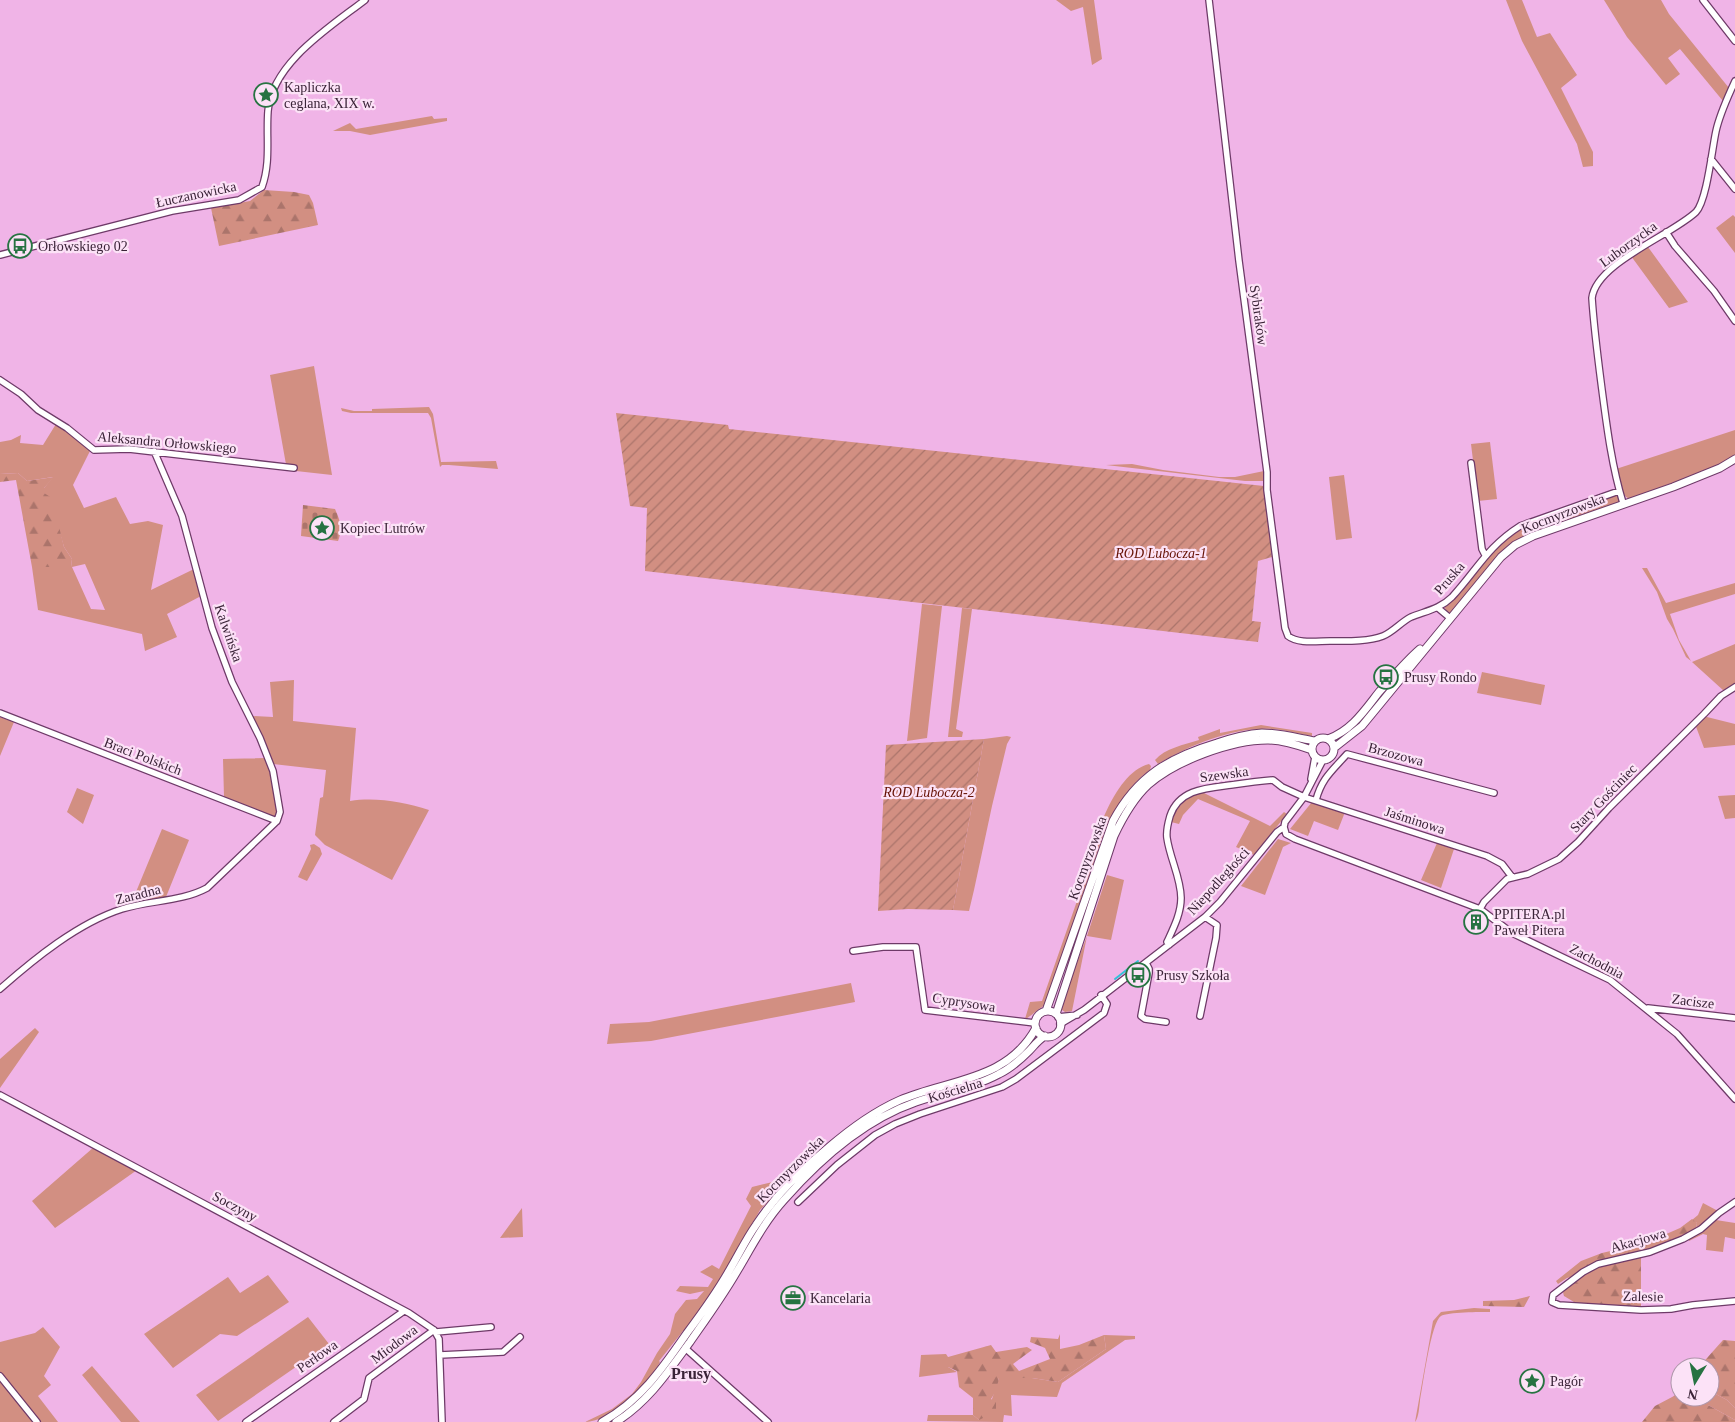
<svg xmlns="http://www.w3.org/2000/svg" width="1735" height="1422" viewBox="0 0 1735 1422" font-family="Georgia,serif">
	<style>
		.grass { fill: #d28f82; fill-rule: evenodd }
		.forest { fill: url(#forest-firs) }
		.cemetery { fill: url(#cemetery-stones) }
		.garden { fill: url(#garden-furrows) }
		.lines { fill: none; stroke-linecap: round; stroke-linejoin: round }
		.stream { stroke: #33c1d9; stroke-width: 2 }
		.minor-casing { stroke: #6e3a68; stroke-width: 8 }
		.major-casing { stroke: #6e3a68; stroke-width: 9 }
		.minor { stroke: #fff; stroke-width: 5.5 }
		.major { stroke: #fff; stroke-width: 7 }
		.labels { text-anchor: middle; stroke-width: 4.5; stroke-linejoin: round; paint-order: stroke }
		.poi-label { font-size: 14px; fill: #3a2337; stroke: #fce2f7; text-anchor: start }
		.street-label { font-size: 14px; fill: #3a2337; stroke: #fce2f7 }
		.park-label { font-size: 14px; font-style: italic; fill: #661205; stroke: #fce2f7 }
		.quarter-label { font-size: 16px; font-weight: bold; fill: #3a2337; stroke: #fce2f7 }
	</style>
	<defs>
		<pattern id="forest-firs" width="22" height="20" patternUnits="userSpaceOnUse" patternTransform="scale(1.25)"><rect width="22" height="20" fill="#d28f82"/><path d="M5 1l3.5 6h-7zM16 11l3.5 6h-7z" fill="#ab746b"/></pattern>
		<pattern id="cemetery-stones" width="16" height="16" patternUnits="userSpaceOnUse" patternTransform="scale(1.25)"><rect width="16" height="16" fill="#d28f82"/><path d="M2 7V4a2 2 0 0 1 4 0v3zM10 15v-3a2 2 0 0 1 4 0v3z" fill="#ab746b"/></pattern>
		<pattern id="garden-furrows" width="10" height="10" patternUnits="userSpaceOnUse" patternTransform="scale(1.25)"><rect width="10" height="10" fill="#d28f82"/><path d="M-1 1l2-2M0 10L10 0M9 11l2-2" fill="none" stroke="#ab746b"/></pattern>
	</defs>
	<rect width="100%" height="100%" fill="#f0b4e7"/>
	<!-- grass -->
	<path class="grass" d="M1056 0H1094L1102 59 1092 65 1083 7 1071 11Z
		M1506 0H1522L1537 37 1550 33 1577 75 1561 88 1593 152V166L1583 167 1577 144 1522 41Z
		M1604 0H1661L1669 14 1729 88 1723 101 1680 49 1668 58 1680 74 1666 85 1627 37Z
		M432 116 434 119 447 118V121L370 135 350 131H333L350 123 356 129Z
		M1733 215 1735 217V253L1716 228Z
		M1648 247 1688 302 1669 308 1631 256Z
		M314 366 332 475 287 470 270 375Z
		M429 407 433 414 441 462 496 461 498 469 449 465H442L440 467 431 418 428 413H351L342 411 341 408 354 411H372V409Z
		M56 424 77 439 90 451 73 485 84 508 116 497 130 524 148 521 163 525 151 590 194 569 201 596 167 614 177 637 145 651 142 634 38 610 32 567H71L72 559 64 547 58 526 44 493V488L53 477 27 481 18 473 0 474V442L11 440 21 435 20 443 43 445ZM85 564 105 610 91 609 72 567Z
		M1735 430V455L1715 467 1629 499C1619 493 1618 479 1616 469Z
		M1490 442 1497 499 1478 501 1471 444Z
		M1132 464 1163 470 1219 477H1235L1264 471 1265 481H1245L1106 465Z
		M1344 475 1352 538 1336 540 1329 477Z
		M1616 494 1619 496 1620 500 1618 503 1512 543 1499 554 1453 610 1450 613 1446 610 1444 606 1476 568 1509 535 1528 524Z
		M1642 568H1647L1666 603 1735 583V594L1670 614 1679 640 1691 661 1686 657 1673 629 1667 619 1657 592Z
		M922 604 942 606 927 738 907 741Z
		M962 608 972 609 956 729 963 732 962 737H948Z
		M1735 644V685L1724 691 1692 662Z
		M1482 672 1545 685 1541 705 1477 693Z
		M294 680 293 721 356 728 350 801C376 797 404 802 429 810L392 880 325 845 315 835 320 798 323 797 326 770 273 764 252 716 273 717 270 682Z
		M1703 716 1735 724V745L1704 748 1695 724Z
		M0 717 14 722 0 756Z
		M1261 725 1312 733V736C1299 734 1286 730 1273 729 1234 727 1192 744 1158 764L1155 760C1165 748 1184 745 1199 740L1198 737 1220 729V733Z
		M1007 736 1011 737 1007 744 992 806 974 890 969 911 953 910 984 739Z
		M266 758 271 771 279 813 275 817 224 797 223 759Z
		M1149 764 1151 766 1150 770C1130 784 1118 806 1106 827L1045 1005C1038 1009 1032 1016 1025 1019L1030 1002 1042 1001 1084 881 1082 880C1092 848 1112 773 1149 764Z
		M77 788 94 795 83 824 67 812Z
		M1202 792 1270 826 1284 812 1287 814 1254 855 1236 847 1250 821 1198 799 1183 815 1179 824 1171 822C1177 807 1185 796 1202 792Z
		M1735 795V818L1725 819 1718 796Z
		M1312 802 1345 812 1338 830 1314 821 1308 836 1290 829Z
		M162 829 189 840 166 897 131 904Z
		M1278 839 1291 843 1283 847 1265 895 1241 886Z
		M1437 843 1454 849 1441 888 1421 880Z
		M314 844 320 848 322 854 307 881 298 877 311 849 310 845Z
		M1107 875 1124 880 1111 940 1087 936 1072 1011 1065 1012 1062 1010 1063 1000 1087 936Z
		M851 983 855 1002 651 1041 607 1044 610 1024 649 1022Z
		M35 1028 39 1032 0 1088V1059Z
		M94 1147 137 1170 55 1228 32 1201Z
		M777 1181 783 1186 760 1210 726 1272 684 1331H683L659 1361 660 1362C649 1385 611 1422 585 1422L612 1409 632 1394 641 1382 657 1353 670 1334 675 1314 686 1300 697 1299 704 1291 690 1294 676 1291 680 1286 708 1287 713 1279 700 1272 712 1265 719 1269 751 1206 746 1199 752 1187Z
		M1703 1203 1718 1211 1696 1229 1697 1223 1692 1220 1698 1215Z
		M522 1208 523 1237 500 1238Z
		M1716 1220 1735 1223V1239L1725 1237 1723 1252 1706 1250 1707 1235 1703 1234 1689 1241V1238Z
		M268 1275 289 1302 237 1336 220 1334 173 1368 144 1334 228 1277 240 1293Z
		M1474 1308 1490 1309V1312C1481 1312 1447 1312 1441 1316 1431 1322 1423 1386 1420 1401 1419 1407 1419 1417 1415 1422L1433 1321 1441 1312Z
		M308 1317 329 1344 218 1421 196 1395Z
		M43 1327 60 1347 44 1376 51 1385 38 1396 58 1422H39L0 1374V1342L35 1333Z
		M1104 1335 1135 1336V1339L1125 1340 1062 1383 1057 1397 1011 1395 1012 1416 1004 1415 1003 1422 927 1421 928 1415H973L979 1420V1411H988L999 1378H1032L1058 1382 1106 1349Z
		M946 1354 948 1357V1367L957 1372 919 1377 921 1355Z
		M92 1366 140 1422H121L82 1375Z
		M0 1379 35 1422H0Z
		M1710 1391 1727 1400 1735 1408V1420L1708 1405V1397H1710Z"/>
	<!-- forest -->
	<path class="forest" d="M264 190 294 192 309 195 313 203 318 225 219 246 211 208 250 201Z
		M18 473 27 481 54 477 44 488V493L52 498 64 547 72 559 71 567H32L16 480 0 482V474Z
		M1692 1219 1697 1223 1696 1229 1682 1237 1651 1250 1597 1262 1575 1276 1567 1278 1558 1284 1556 1281 1581 1261 1602 1253 1648 1242 1680 1228Z
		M1641 1256V1308L1579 1305 1564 1296 1563 1292 1575 1281 1601 1265Z
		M1530 1296 1524 1307 1483 1306V1301L1514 1300Z
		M1060 1334V1349L1079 1345 1104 1335 1106 1349 1058 1382 1032 1378H999L996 1391 991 1399 996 1402V1415H989L988 1411H979L983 1418 979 1420 973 1415V1398L959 1387 957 1371 948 1367V1357L991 1345 996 1352 1027 1347 1032 1350 1013 1364 1019 1371 1050 1359 1045 1348 1030 1342 1031 1337 1058 1339Z
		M1723 1340 1735 1341V1408L1727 1400 1710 1391V1367H1699Z
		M1680 1389V1397H1708V1405L1735 1420V1422H1642L1655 1406 1674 1396Z"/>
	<!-- cemetery -->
	<path class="cemetery" d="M303 505 335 509C340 520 343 529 338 541L301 536Z"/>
	<!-- garden -->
	<path class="garden" d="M616 413 728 425 729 429 1264 486 1272 557 1258 561 1252 621 1261 622 1258 642 645 571 647 508 630 506Z
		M984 739 953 910 908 909 878 911 886 745Z"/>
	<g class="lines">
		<!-- stream -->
		<path class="stream" d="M1115 979 1138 961"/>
		<!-- minor casing -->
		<g class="minor-casing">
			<path id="minor" d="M1209 0 1239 261 1267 472V490L1285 628 1288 636C1298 644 1317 641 1330 641 1346 641 1367 642 1383 636 1393 632 1401 622 1411 617 1426 611 1440 609 1452 597 1477 570 1487 547 1520 526L1619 491
				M1703 0 1735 41
				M1711 159 1735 189
				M1666 232 1675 246 1714 291 1735 321
				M0 255 172 211 239 200 262 187C271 162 266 137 268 111 272 63 330 27 365 0
				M0 380 21 394 38 410 67 428 94 450 129 449 294 468
				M1471 463 1482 549 1485 555
				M1623 503C1612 467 1607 428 1602 390 1598 359 1594 329 1592 298 1596 263 1672 235 1696 212 1707 200 1712 149 1716 131 1720 113 1728 97 1735 81
				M1438 608 1450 618
				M0 713 277 821
				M1311 779 1315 757
				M1316 800C1322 778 1332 771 1347 754L1494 793
				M1284 827 1286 834 1295 839 1480 909 1512 933 1610 980 1677 1034 1735 1099
				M1480 909 1484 902 1507 879 1528 874 1559 859 1578 842 1609 808 1704 714 1721 696 1735 687
				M1169 945 1167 942C1173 929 1181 914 1181 898 1181 878 1170 859 1167 838 1166 831 1168 823 1170 816 1179 789 1207 788 1231 785 1245 783 1259 781 1273 780L1282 787 1304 797 1487 856 1502 864 1512 877
				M853 951 883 947H916L925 1010 1035 1023
				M1146 963 1149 969V973L1141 1016 1145 1019 1166 1022
				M0 989C34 959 78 923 122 909 150 900 181 902 207 888L277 821 280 812 273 771 260 738 232 682 212 628 182 516 154 451
				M1648 1008 1735 1018
				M1200 1016 1216 938 1217 925 1205 917
				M1058 1017 1077 1015
				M1060 1024 1084 1010 1205 917 1220 902 1277 832 1284 827 1285 822 1304 797 1323 760
				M0 1095 409 1313 434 1330 439 1339 442 1422
				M798 1202 837 1165 875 1135 895 1124 920 1114 1002 1087 1016 1079 1104 1013 1107 1004 1101 995
				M1735 1202 1719 1213 1701 1229 1683 1239 1650 1252 1598 1264 1583 1272 1553 1295 1552 1302 1559 1305 1641 1310 1671 1309 1693 1305 1735 1301
				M436 1332 491 1327
				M685 1348 768 1422
				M440 1355 503 1352 520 1337
				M0 1376 37 1422
				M246 1422 404 1311
				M334 1422 364 1399 369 1378 434 1330"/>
		</g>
		<!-- major casing -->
		<g class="major-casing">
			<path id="major" d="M1312 749a11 11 0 1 1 22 0a11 11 0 1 1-22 0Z
				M1328 739C1352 730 1364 711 1379 692 1392 678 1405 662 1420 649
				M1334 748 1362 726 1501 557 1515 545 1533 536 1673 487 1720 468 1735 459
				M1046 1011 1113 821C1137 776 1170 757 1217 743 1232 738 1247 734 1262 733 1280 733 1298 738 1315 741
				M1035 1024a13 13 0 1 1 26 0a13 13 0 1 1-26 0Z
				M1056 1014 1114 836C1123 817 1133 799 1148 785 1175 761 1231 740 1268 740 1283 740 1298 745 1312 750
				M602 1422C641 1400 662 1369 687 1333 702 1313 717 1292 729 1271 738 1256 746 1239 756 1225 775 1196 801 1170 828 1148 850 1129 873 1112 900 1100 950 1079 1007 1081 1036 1028
				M616 1422C648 1402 668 1372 690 1342 706 1319 722 1297 736 1273 751 1248 764 1222 784 1200 820 1159 864 1120 916 1102 944 1092 973 1088 999 1074 1010 1069 1020 1060 1029 1051 1034 1046 1038 1040 1045 1036"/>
		</g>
		<!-- minor -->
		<use href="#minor" class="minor"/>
		<!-- major -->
		<use href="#major" class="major"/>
	</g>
	<!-- icons -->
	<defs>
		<g id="sight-ring" transform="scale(1.25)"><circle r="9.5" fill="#fce2f7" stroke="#277342" stroke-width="1.5"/><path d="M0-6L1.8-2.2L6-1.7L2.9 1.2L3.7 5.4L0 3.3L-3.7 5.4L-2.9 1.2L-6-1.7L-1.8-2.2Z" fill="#277342"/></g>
		<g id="bus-ring" transform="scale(1.25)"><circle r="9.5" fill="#fce2f7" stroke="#277342" stroke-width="1.5"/><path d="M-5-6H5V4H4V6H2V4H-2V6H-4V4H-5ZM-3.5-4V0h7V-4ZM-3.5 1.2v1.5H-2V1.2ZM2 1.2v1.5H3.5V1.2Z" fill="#277342"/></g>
		<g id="building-ring" transform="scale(1.25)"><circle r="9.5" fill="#fce2f7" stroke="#277342" stroke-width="1.5"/><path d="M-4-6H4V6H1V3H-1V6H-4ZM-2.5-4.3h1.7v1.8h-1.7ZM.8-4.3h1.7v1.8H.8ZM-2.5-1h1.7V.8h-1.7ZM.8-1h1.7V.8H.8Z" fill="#277342"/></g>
		<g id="office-ring" transform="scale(1.25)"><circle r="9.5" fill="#fce2f7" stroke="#277342" stroke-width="1.5"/><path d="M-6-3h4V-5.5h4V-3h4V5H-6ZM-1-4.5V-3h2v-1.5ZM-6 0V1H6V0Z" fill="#277342"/></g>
	</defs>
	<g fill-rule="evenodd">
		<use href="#sight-ring" x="266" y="95"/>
		<use href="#bus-ring" x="20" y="246"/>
		<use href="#sight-ring" x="322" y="528"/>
		<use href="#bus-ring" x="1386" y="677"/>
		<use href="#building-ring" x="1476" y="922"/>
		<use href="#bus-ring" x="1138" y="975"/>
		<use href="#office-ring" x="793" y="1298"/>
		<use href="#sight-ring" x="1532" y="1381"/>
	</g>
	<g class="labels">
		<!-- poi labels -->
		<g class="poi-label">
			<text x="284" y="92">Kapliczka<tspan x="284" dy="16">ceglana, XIX w.</tspan></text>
			<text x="38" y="251">Orłowskiego 02</text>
			<text x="340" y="533">Kopiec Lutrów</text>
			<text x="1404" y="682">Prusy Rondo</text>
			<text x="1494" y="919">PPITERA.pl<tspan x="1494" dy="16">Paweł Pitera</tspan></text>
			<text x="1156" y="980">Prusy Szkoła</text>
			<text x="810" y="1303">Kancelaria</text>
			<text x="1550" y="1386">Pagór</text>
		</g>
		<!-- street labels -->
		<g class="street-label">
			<text transform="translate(196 194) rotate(-12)" y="5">Łuczanowicka</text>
			<text transform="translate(1628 244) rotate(-36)" y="5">Luborzycka</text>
			<text transform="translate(1259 315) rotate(82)" y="5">Sybiraków</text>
			<text transform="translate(167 442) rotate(5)" y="5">Aleksandra Orłowskiego</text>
			<text transform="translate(1563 513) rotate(-21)" y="5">Kocmyrzowska</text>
			<text transform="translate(1449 578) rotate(-49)" y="5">Pruska</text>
			<text transform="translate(229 633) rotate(71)" y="5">Kalwińska</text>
			<text transform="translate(1396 754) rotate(15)" y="5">Brzozowa</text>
			<text transform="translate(143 756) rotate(21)" y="5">Braci Polskich</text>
			<text transform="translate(1224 774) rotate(-8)" y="5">Szewska</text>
			<text transform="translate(1603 798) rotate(-46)" y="5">Stary Gościniec</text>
			<text transform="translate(1415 820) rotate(18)" y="5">Jaśminowa</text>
			<text transform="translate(1087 858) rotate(-70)" y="5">Kocmyrzowska</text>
			<text transform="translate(1218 881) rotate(-48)" y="5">Niepodległości</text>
			<text transform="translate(138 894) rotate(-14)" y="5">Zaradna</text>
			<text transform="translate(1597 961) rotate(28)" y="5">Zachodnia</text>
			<text transform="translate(1693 1001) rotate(7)" y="5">Zacisze</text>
			<text transform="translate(964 1002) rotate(9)" y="5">Cyprysowa</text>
			<text transform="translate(955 1090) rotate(-17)" y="5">Kościelna</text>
			<text transform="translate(790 1169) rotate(-45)" y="5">Kocmyrzowska</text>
			<text transform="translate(235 1206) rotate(28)" y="5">Soczyny</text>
			<text transform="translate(1638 1240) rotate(-16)" y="5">Akacjowa</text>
			<text transform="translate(1643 1296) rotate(1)" y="5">Zalesie</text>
			<text transform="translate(394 1344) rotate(-37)" y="5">Miodowa</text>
			<text transform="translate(317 1356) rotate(-35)" y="5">Perłowa</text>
		</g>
		<!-- park labels -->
		<g class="park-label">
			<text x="1161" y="558">ROD Lubocza-1</text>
			<text x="929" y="797">ROD Lubocza-2</text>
		</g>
		<!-- quarter labels -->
		<g class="quarter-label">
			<text x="691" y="1379">Prusy</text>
		</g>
	</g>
	<!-- north arrow -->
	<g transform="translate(1695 1382) rotate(190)"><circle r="24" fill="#fce2f7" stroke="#ae96aa"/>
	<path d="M0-4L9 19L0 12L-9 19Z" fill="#277342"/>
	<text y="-8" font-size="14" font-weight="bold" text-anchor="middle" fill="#3a2337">N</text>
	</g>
</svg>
